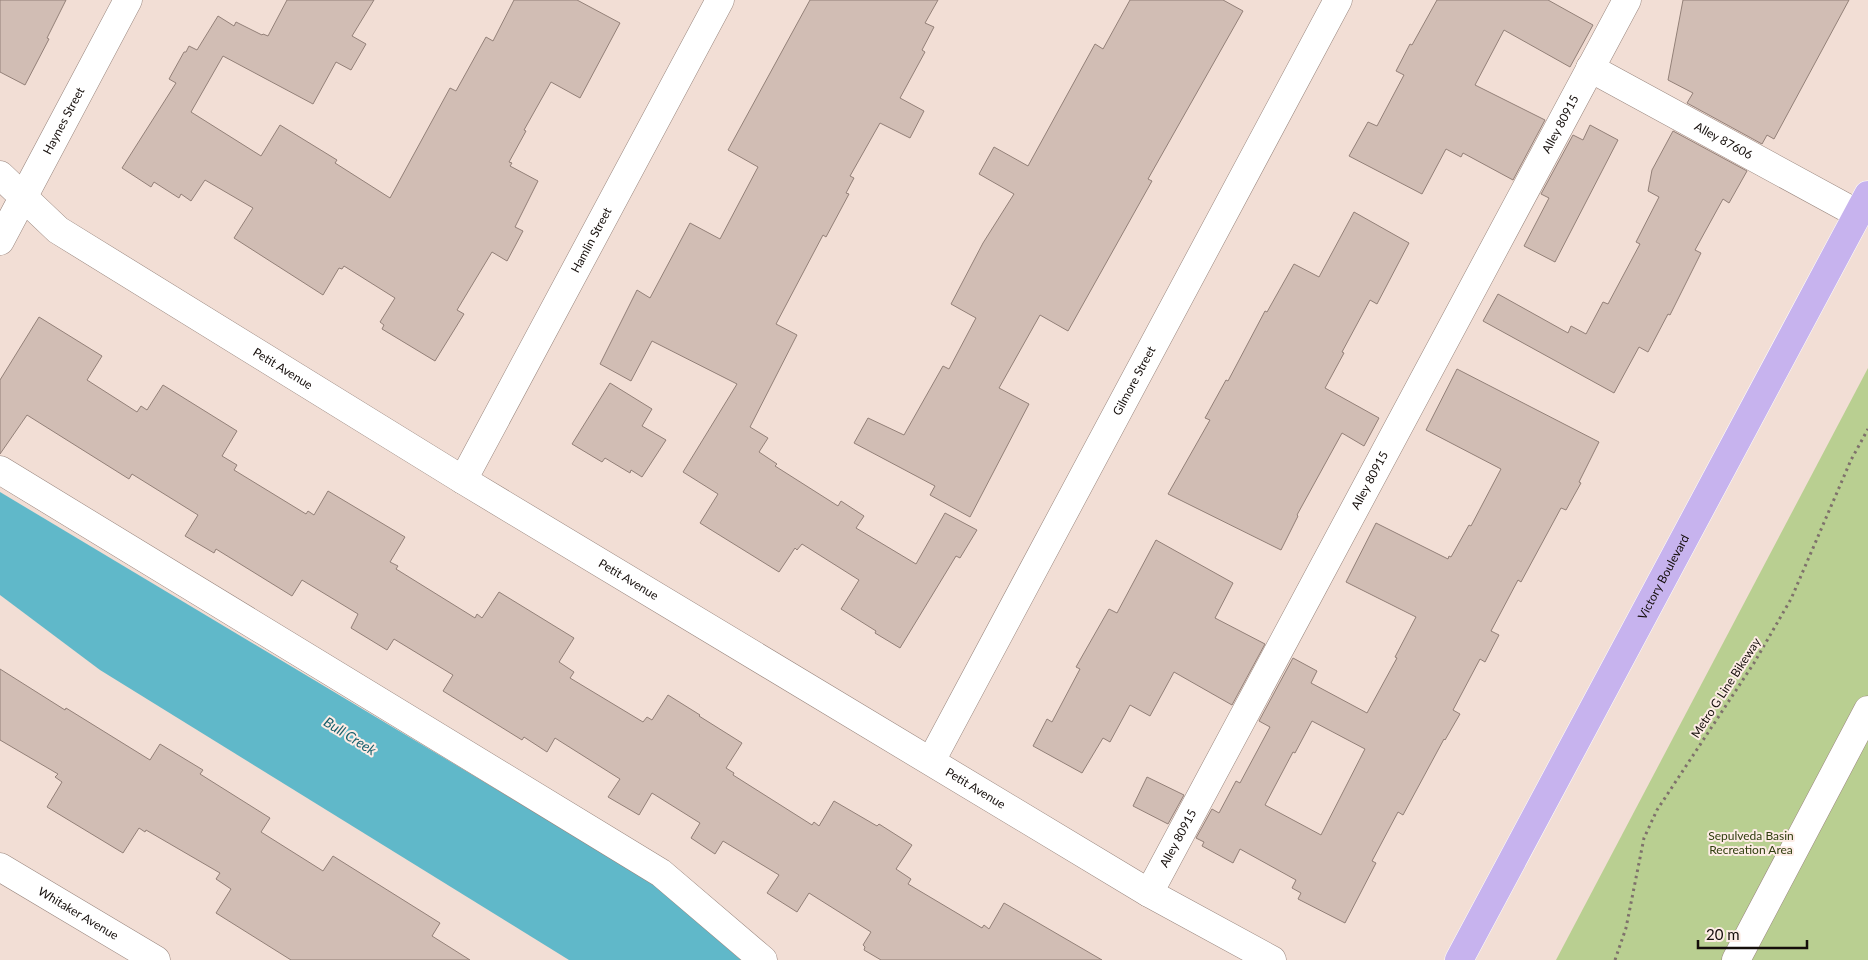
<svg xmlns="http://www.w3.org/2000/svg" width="1868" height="960" viewBox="0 0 1868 960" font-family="Lato,sans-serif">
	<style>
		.green { fill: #b9cf91 }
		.water { fill: #60b8c9 }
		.building { fill: #d1bdb4; stroke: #938078; fill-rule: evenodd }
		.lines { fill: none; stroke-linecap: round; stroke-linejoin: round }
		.minor-casing { stroke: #99867e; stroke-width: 29 }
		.major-casing { stroke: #fff; stroke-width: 29 }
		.path { stroke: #7e716b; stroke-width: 3; stroke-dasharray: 2.5 4; stroke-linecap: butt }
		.minor { stroke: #fff; stroke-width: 28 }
		.major { stroke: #c7b3ee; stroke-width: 28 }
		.labels { text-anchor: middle; stroke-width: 4; stroke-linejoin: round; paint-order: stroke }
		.street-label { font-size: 12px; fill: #150e0b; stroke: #fdece5 }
		.park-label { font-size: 12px; fill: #303e0f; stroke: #fdece5 }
		.water-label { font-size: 14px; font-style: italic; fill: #17606d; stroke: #fdece5 }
	</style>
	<rect width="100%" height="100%" fill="#f2ded5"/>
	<!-- green -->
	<path class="green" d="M1868 368V960H1556Z"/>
	<!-- water -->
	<path class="water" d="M0 492 653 883 741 960H569L100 670 0 595Z"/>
	<!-- building -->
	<path class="building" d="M0 0H66L47 38 49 39 25 85 0 72Z
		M287 0H374L352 36 366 44 351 70 336 62 313 104 223 56 191 112 261 156 280 125 337 160 335 163 390 198 450 88 456 91 486 37 493 41 514 0H577L620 23 580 98 551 82 524 130 526 131 509 162 512 163 510 166 538 181 515 227 523 231 507 261 492 252 457 310 464 314 435 361 382 329 384 325 380 322 395 298 344 266 342 269 339 268 323 295 234 238 253 208 205 180 191 201 181 194 179 198 154 182 151 187 122 168 176 83 169 79 184 52H186L189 46 197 50 218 16 234 26 236 22 262 35 263 34 268 36Z
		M810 0H938L925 23 934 27 922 50 925 52 900 98 924 111 910 138 880 123 850 176 854 178 846 193 849 194 826 237 823 235 776 324 797 335 750 427 768 438 759 452 777 464 775 466 838 506 841 501 864 516 856 528 916 564 945 513 977 530 960 558 956 556 900 648 875 633 876 631 841 609 859 580 802 544 797 550 795 548 779 572 700 523 718 494 683 472 737 384 652 341 631 381 600 364 637 290 650 298 690 223 720 239 758 167 728 150Z
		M1130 0H1223L1243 11 1148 179 1152 181 1068 331 1040 315 999 388 1029 404 970 517 930 495 935 486 854 443 868 418 904 435 943 366 949 369 976 318 951 304 983 243 1014 194 979 174 994 147 1028 166 1095 44 1103 49Z
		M1437 0H1548L1593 25 1570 67 1504 30 1475 85 1545 120 1513 180 1463 153 1461 157 1446 149 1422 194 1349 156 1368 122 1377 126 1404 75 1396 71 1410 44 1412 45Z
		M1683 0H1849L1774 139 1767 135 1762 144 1687 103 1693 93 1668 80Z
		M1590 125 1618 140 1555 262 1524 246 1549 198 1541 194 1573 135 1583 140Z
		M1673 131 1747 171 1729 203 1723 199 1695 250 1701 253 1670 315 1668 314 1648 352 1639 347 1614 393 1483 321 1498 294 1568 333 1571 326 1586 334 1603 302 1608 304 1640 244 1636 242 1659 197 1648 191 1652 170Z
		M1354 212 1409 243 1377 304 1370 300 1342 352 1344 353 1325 388 1379 418 1364 446 1342 433 1297 515 1298 516 1281 550 1168 494 1210 420 1205 418 1226 380 1228 381 1265 311 1267 312 1294 264 1319 277Z
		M39 317 102 356 87 380 137 412 141 406 147 410 163 385 237 431 222 456 237 465 234 470 306 514 308 511 314 515 328 491 405 537 390 562 398 566 396 569 475 618 477 614 482 618 499 592 574 638 559 662 574 672 570 678 643 722 647 717 652 720 668 695 700 715 699 716 742 743 726 768 734 773 733 775 812 825 814 822 819 826 834 801 877 826 879 824 912 845 896 869 911 879 908 884 982 928 984 925 989 929 1004 903 1102 960H881L864 950 865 947 863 945 871 932 809 893 797 912 767 893 779 875 723 841 715 854 691 838 700 823 652 793 639 815 608 797 620 779 555 738 547 752 524 737 522 740 443 691 453 675 394 639 387 650 351 628 358 614 302 580 292 596 216 549 214 553 185 536 198 515 132 474 129 479 27 415 0 454V380Z
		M1457 369 1599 442 1579 482 1581 483 1566 510 1561 508 1521 582 1518 580 1491 631 1499 635 1485 662 1480 659 1453 710 1460 714 1445 740 1444 739 1403 815 1398 812 1372 861 1376 863 1345 923 1298 899 1301 893 1292 888 1296 880 1240 849 1233 863 1202 846 1204 842 1196 838 1212 809 1219 813 1236 781 1240 783 1270 727 1259 721 1293 658 1317 671 1311 683 1367 713 1397 658 1395 657 1416 617 1346 582 1376 523 1448 559 1449 556 1451 557 1469 525 1471 526 1501 469 1426 430ZM1312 721 1365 749 1321 835 1265 805 1293 752 1295 753Z
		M610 383 652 409 642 426 666 440 642 477 631 470 630 473 605 458 602 462 572 444Z
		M1156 540 1233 583 1215 618 1265 644 1232 705 1174 672 1150 716 1130 705 1110 742 1103 738 1082 773 1033 746 1047 719 1052 722 1080 669 1076 667 1109 609 1117 613Z
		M0 669 65 710 66 708 150 760 160 744 203 770 200 774 270 818 261 832 323 871 333 856 440 923 432 936 470 960H291L216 913 231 889 216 879 220 873 146 830 145 832 139 828 123 853 47 807 62 782 55 777 58 774 0 740Z
		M1147 777 1184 795 1168 824 1133 806Z"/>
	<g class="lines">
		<!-- minor casing -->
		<g class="minor-casing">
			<g id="minor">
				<path id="s1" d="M1590 68 1858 214"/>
				<path id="s2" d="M0 175 58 230 463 480 1149 893 1272 960"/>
				<path id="s3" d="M0 241 128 0"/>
				<path d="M0 470 661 873 763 960"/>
				<path id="s4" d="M463 480 720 0"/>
				<path id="s5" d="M931 761 1338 0"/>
				<path id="s6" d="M0 867 156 960"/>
				<path id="s7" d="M1149 893 1627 0"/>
				<path d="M1736 960 1868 710"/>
			</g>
		</g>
		<!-- major casing -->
		<g class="major-casing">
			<g id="major">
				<path id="s8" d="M1459 960 1868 195"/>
			</g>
		</g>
		<!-- path -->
		<path class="path" d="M1615 960 1626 928 1644 838 1657 810 1754 663 1791 599 1851 460 1868 429"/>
		<!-- minor -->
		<use href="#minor" class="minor"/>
		<!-- major -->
		<use href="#major" class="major"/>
	</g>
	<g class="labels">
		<!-- street labels -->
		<g class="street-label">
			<text dy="4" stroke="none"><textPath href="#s3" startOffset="136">Haynes Street</textPath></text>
			<text dy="4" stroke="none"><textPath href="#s7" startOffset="872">Alley 80915</textPath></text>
			<text dy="4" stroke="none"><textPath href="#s1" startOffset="152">Alley 87606</textPath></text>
			<text dy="4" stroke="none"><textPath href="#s4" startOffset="272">Hamlin Street</textPath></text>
			<text dy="4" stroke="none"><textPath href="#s2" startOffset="344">Petit Avenue</textPath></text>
			<text dy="4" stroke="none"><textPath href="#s5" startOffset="431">Gilmore Street</textPath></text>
			<text dy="4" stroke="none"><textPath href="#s7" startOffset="468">Alley 80915</textPath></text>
			<text dy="4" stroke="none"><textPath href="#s8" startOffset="434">Victory Boulevard</textPath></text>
			<text dy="4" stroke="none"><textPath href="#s2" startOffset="749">Petit Avenue</textPath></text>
			<text transform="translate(1726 688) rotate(-57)" y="4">Metro G Line Bikeway</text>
			<text dy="4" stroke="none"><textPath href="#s2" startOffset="1154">Petit Avenue</textPath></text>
			<text dy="4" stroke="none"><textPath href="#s7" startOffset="62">Alley 80915</textPath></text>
			<text dy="4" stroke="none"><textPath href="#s6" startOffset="91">Whitaker Avenue</textPath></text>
		</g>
		<!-- park labels -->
		<g class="park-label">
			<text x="1751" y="840">Sepulveda Basin<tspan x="1751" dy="14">Recreation Area</tspan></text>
		</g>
		<!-- water labels -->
		<g class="water-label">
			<text transform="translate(350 736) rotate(32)" y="5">Bull Creek</text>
		</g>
	</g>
	<!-- scale -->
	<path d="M1698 940v8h109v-8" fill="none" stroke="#150e0b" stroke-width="2.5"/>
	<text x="1706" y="940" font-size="15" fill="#150e0b" stroke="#fdece5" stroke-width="4" paint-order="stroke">20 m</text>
</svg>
